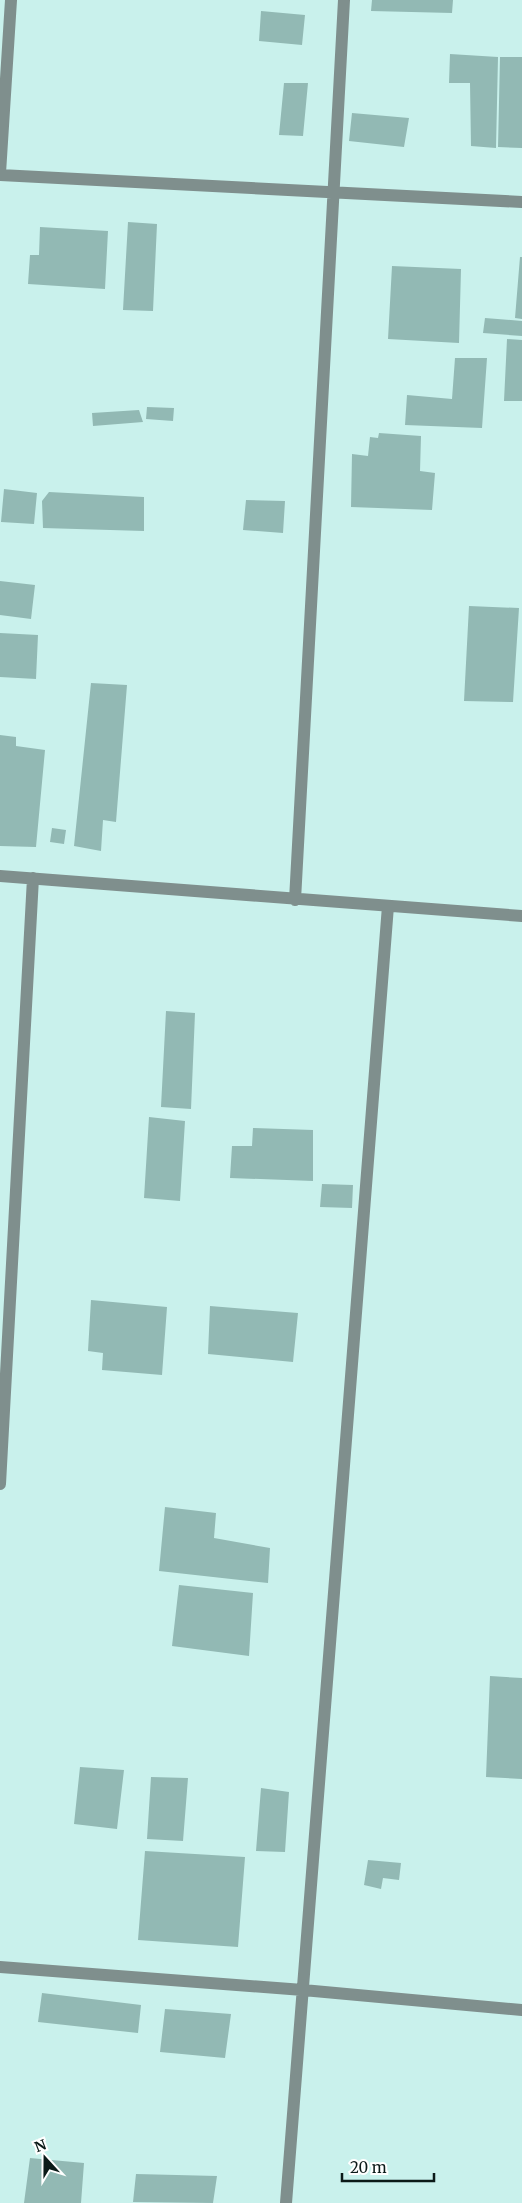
<svg xmlns="http://www.w3.org/2000/svg" width="522" height="2203" viewBox="0 0 522 2203" font-family="Merriweather,serif">
	<style>
		.building { fill: #92b9b4 }
		.lines { fill: none; stroke-linecap: round; stroke-linejoin: round }
		.minor { stroke: #7f8f8d; stroke-width: 12 }
	</style>
	<rect width="100%" height="100%" fill="#c9f1ec"/>
	<!-- building -->
	<path class="building" d="M372 0H453L452 13 371 11Z
		M261 11 305 15 302 45 259 41Z
		M450 54 498 57 496 148 471 146 470 83H449Z
		M500 57H522V148L498 147Z
		M284 83H308L303 136 279 135Z
		M352 113 409 118 404 147 349 141Z
		M128 222 157 224 153 311 123 310Z
		M40 227 108 231 105 289 28 284 30 255H39Z
		M520 257H522V319L515 318Z
		M392 266 461 269 459 343 388 339Z
		M485 318 522 321V336L483 333Z
		M507 339 522 340V401H504Z
		M455 358H487L482 428 405 425 407 395 452 399Z
		M147 407 174 408 173 421 146 419Z
		M139 410 143 422 93 426 92 413Z
		M379 433 421 436 420 471 435 473 432 510 351 507 352 454 368 456 370 437 378 438Z
		M4 489 37 493 34 524 1 522Z
		M49 492 144 497V531L43 528 42 501Z
		M246 500 285 501 283 533 243 530Z
		M0 581 35 585 31 619 0 615Z
		M469 606 519 608 513 702 464 701Z
		M0 633 38 635 36 679 0 677Z
		M91 683 127 685 116 822 103 820 101 851 74 846Z
		M0 735 16 737V746L45 750 36 847 0 846Z
		M52 828 66 830 64 844 50 842Z
		M166 1011 195 1013 191 1109 161 1107Z
		M149 1117 185 1121 180 1201 144 1198Z
		M253 1128 313 1130V1181L230 1178 232 1146H252Z
		M322 1184 353 1185 352 1208 320 1207Z
		M91 1300 167 1307 162 1375 102 1370 103 1353 88 1351Z
		M210 1306 298 1313 293 1362 208 1354Z
		M165 1507 216 1513 214 1538 270 1548 268 1583 159 1571Z
		M179 1585 253 1593 249 1656 172 1646Z
		M490 1676 522 1678V1779L486 1777Z
		M80 1767 124 1770 117 1829 74 1824Z
		M151 1777 188 1778 183 1841 147 1839Z
		M261 1788 289 1792 285 1852 256 1851Z
		M145 1851 245 1857 238 1947 138 1940Z
		M368 1860 401 1863 399 1880 383 1878 381 1889 364 1885Z
		M42 1993 141 2005 138 2033 38 2022Z
		M165 2009 231 2014 225 2058 160 2052Z
		M30 2158 84 2163 81 2203H24Z
		M136 2174 217 2176 213 2203 133 2202Z"/>
	<g class="lines">
		<!-- minor -->
		<path class="minor" d="M0 173 11 0
			M0 175 522 202
			M0 876 522 916
			M295 900 344 0
			M0 1484 33 878
			M0 1967 303 1990 522 2010
			M286 2203 388 906"/>
	</g>
	<!-- north arrow -->
	<g transform="translate(45 2158) rotate(339)" stroke="#ffffff" stroke-width="4" paint-order="stroke">
	<path d="M0-4L9 19L0 12L-9 19Z" fill="#0b1a18"/>
	<text y="-8" font-size="14" font-weight="bold" text-anchor="middle" fill="#0b1a18">N</text>
	</g>
	<!-- scale -->
	<path d="M342 2173v8h92v-8" fill="none" stroke="#0b1a18" stroke-width="2.5"/>
	<text x="350" y="2173" font-size="15" fill="#0b1a18" stroke="#ffffff" stroke-width="4" paint-order="stroke">20 m</text>
</svg>
